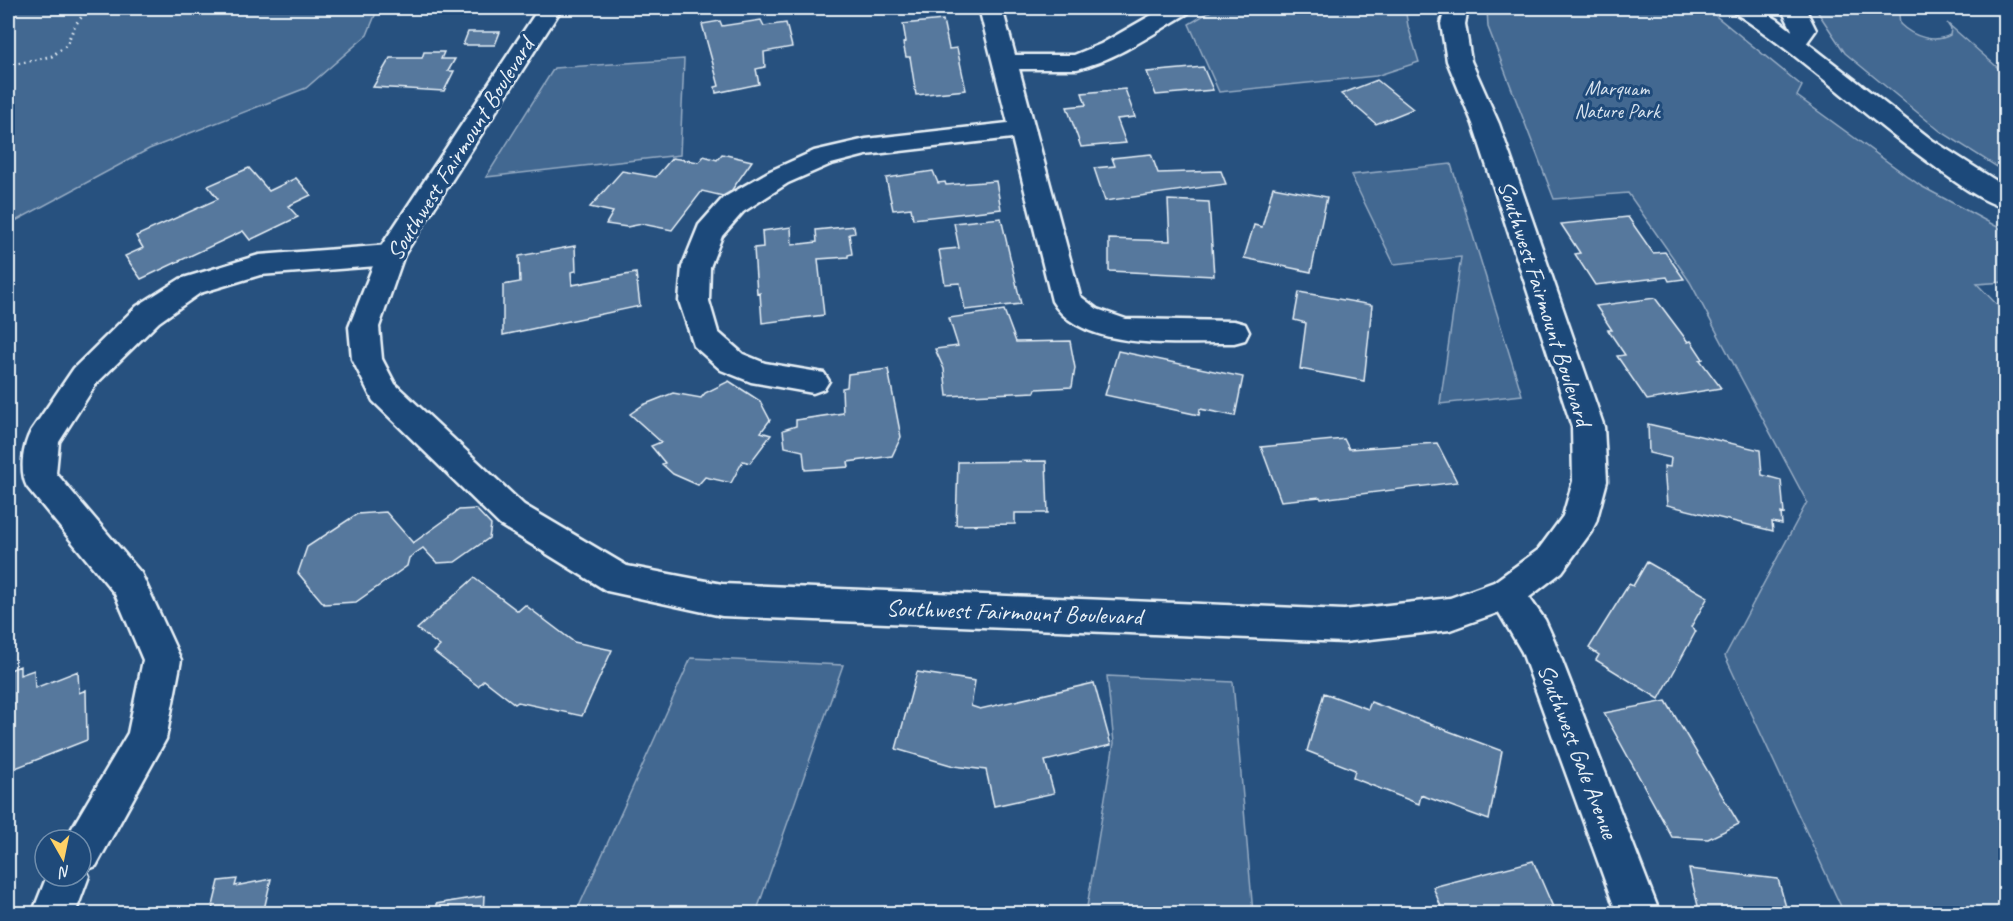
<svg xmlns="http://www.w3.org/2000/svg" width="2013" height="921" viewBox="0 0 2013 921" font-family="Caveat,sans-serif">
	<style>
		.green { fill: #436891; stroke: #96acc4; stroke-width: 1.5 }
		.building { fill: #57789d; stroke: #e8f1f8; stroke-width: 1.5 }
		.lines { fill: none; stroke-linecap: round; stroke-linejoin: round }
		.street-casing { stroke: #e8f1f8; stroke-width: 5 }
		.secondary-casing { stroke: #e8f1f8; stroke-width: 5 }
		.path { stroke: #e8f1f8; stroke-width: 3; stroke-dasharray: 1.5 4; stroke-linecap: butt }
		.street { fill: #1f4a7a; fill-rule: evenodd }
		.secondary { fill: #1f4a7a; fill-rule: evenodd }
		.labels { text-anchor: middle; stroke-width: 6; stroke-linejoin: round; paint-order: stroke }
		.far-park-label { font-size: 20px; fill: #d8e3ee; stroke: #1f4a7a }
		.street-label { font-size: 24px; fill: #e8f1f8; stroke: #1f4a7a }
	</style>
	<rect width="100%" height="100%" fill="#27517f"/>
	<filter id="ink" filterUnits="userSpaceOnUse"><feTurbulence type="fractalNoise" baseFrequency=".0167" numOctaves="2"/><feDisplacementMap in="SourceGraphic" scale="12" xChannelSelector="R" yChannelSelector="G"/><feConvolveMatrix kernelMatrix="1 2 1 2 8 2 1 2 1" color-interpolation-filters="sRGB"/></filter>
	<g filter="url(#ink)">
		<!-- green -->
		<path class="green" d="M8 8H378L367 35 306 88 149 149 8 225Z
			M1216 8H1405L1408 26 1419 62 1376 76 1219 92 1189 24Z
			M1487 8H1706L1802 86 1797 96 1921 186 2005 231V282L1977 284 2006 314 2005 913H1844L1725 656 1807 502 1690 282 1628 193 1554 199 1488 27Z
			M1815 8H1909L1899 15 1900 24C1912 36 1934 44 1950 35L1951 29 1947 23 2005 74V172L1940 131 1845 53Z
			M684 59 680 155 486 177 554 68Z
			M1451 164 1522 395 1440 404 1461 257 1394 264 1351 175Z
			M691 658 843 665 756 913H576Z
			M1107 676 1233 682 1253 913H1086L1114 743Z"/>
		<!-- building -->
		<path class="building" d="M761 20 764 26 786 23 792 47 764 52 765 67 756 69 759 84 716 93 715 87 719 86 702 24 720 21 722 26Z
			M943 20 949 49 957 48 966 90 916 95 910 57H906L903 43 906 42 903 24Z
			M468 32H500L495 45H463Z
			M424 52H444L441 59H455L448 71H454L444 91 373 87 390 58H422Z
			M1203 67 1213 90 1156 95 1147 72Z
			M1377 80 1413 109 1376 124 1341 94Z
			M1125 89 1135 117 1117 119 1126 143 1081 147 1067 107 1086 105 1082 93Z
			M722 154 752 161 727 197 702 191 672 230 642 224 627 227 606 224 613 212 590 207 622 171 656 177 672 158 699 162 704 156 717 160Z
			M1151 154 1158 173 1221 171 1226 184 1105 201 1094 168 1115 166 1112 158Z
			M249 168 269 191 296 178 311 195 288 206 298 217 250 240 243 231 141 279 125 256 143 248 136 236 218 199 208 186Z
			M933 171 938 183 945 182 946 185 996 181 1001 209 913 219 911 208 893 210 886 178Z
			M1273 187 1327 197 1311 272 1244 258 1254 225 1262 227Z
			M1168 200 1209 202 1214 276 1109 271V239L1170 241Z
			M1628 217 1653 253 1665 252 1684 279 1669 281 1667 277 1595 285 1575 254 1580 253 1561 224Z
			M1001 218 1021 304 965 310 960 283 945 284 939 250 959 248 954 223Z
			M854 226 855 233 849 234 852 254 848 255V257L818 259 824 315 762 323 760 293 757 294 754 248 763 247 762 231 791 227 792 245 817 242 816 230Z
			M575 246 576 271 571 272 572 285 636 273 640 306 503 335V285L520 282 519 256Z
			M1299 292 1372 305 1364 381 1300 369 1306 323 1294 320Z
			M1655 298 1688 342 1691 341 1703 359 1700 360 1721 388 1647 400 1617 356 1625 355 1608 330H1612L1596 306Z
			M1004 310 1016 342 1070 341 1075 368 1072 387 1036 389 1035 392 947 396 944 369 935 349 958 346 949 318Z
			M1118 351 1243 377 1235 416 1200 409 1199 415 1105 395Z
			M888 369 901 437 892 456 848 462 849 467 805 470 803 451 785 447 783 430 796 426V420L843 413 842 388 847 387 848 374Z
			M729 381 760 401 770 420 761 432 771 435 750 463 743 461 731 483 705 477 698 485 673 474 662 464 665 463 651 446 661 442 630 414 643 405 673 393 701 398 705 393Z
			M1648 424 1760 450 1762 475 1781 480 1784 514 1781 513 1782 524 1772 522 1773 531 1667 505 1664 466 1670 467 1671 458 1649 453Z
			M1344 439 1349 449 1437 443 1457 482 1321 499 1320 497 1281 501 1261 447Z
			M1046 461 1048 513H1015V524L956 525 958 462Z
			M476 509 491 525 489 538 455 562 437 563 423 548 409 558 407 566 356 602 324 604 298 573 307 547 357 514 386 512 413 543 459 510Z
			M1647 562 1708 597 1691 627 1696 631 1659 699 1596 660 1599 655 1589 648 1629 584 1633 586Z
			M474 578 518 611 525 605 574 642 612 650 582 716 518 702 515 704 484 680 478 686 434 652 440 646 417 629Z
			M11 617 10 670 20 666V675L34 670 35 688 78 671 79 693 86 690 87 740 8 771V618Z
			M917 672 975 681 971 706 980 709 1094 683 1111 745 1045 761 1054 793 994 806 986 770 954 766 896 749Z
			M1324 693 1368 709 1371 702 1502 751 1489 820 1421 795 1419 804 1353 778 1355 770 1307 751Z
			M1666 701 1739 824 1708 839 1672 837 1604 713Z
			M1533 861 1556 914H1444L1433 887Z
			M1689 869 1778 879 1788 914H1700Z
			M237 879 235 886 271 879 263 914H211L219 881Z
			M484 896 483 914H435L436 904Z"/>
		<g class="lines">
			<!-- street casing -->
			<g class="street-casing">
				<path id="street" d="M979 8H1002L1015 55H1074L1101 44 1164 8H1191L1188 13C1153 34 1117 59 1077 69H1019L1080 296 1097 309 1126 319 1234 321 1245 324 1249 332 1245 340 1234 343C1183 342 1082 353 1052 301L1012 138 866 155 831 164 788 183 743 212 722 236 710 267 709 301 718 332 743 354 765 363 824 373 829 381 824 389 813 393 751 382 721 370 694 346 679 301 682 267 699 225 723 198 770 171 814 151 866 139 1008 123Z
					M1781 8H1805L1816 30 1803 48 1795 50 1787 48 1783 43 1792 30Z
					M390 245 400 248 404 255 400 262 390 265 260 275 200 293 159 322 96 384 59 442 56 473 141 573 181 660 166 739 96 866 86 870 89 876 75 914H32L47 876H81V840H65L128 733 143 660 115 594 27 487C19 471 23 446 31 431L74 368 137 306 180 279 259 255Z
					M1506 578 1519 583 1545 620 1554 640 1660 914H1617L1522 652 1488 594 1493 583Z"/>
			</g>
			<!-- secondary casing -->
			<g class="secondary-casing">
				<path id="secondary" d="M539 8H562L404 255 379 327 382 359 395 384 524 505 627 566 722 584 1344 610 1450 598 1494 582 1538 550 1563 516 1573 481 1572 427 1473 124 1447 61 1441 24 1445 8H1468L1465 24 1471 61 1499 124 1604 427 1607 481 1596 522 1591 532 1562 572 1519 605 1450 630 1344 642 722 616 607 591 500 525 373 401 352 359 349 327 380 248Z
					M1732 8H1758L1778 20 1932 140 2006 187V208C1977 200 1950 178 1927 161 1861 114 1803 57 1735 13Z"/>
			</g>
			<!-- path -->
			<path class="path" d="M8 66 52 56 66 46 75 25 89 8"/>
			<!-- street -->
			<use href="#street" class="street"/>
			<!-- secondary -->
			<use href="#secondary" class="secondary"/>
		</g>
	</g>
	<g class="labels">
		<!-- far-park labels -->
		<g class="far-park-label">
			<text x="1617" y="95">Marquam<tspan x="1617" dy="23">Nature Park</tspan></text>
		</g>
		<!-- street labels -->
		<g class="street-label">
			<text transform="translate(460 149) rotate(-58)" y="8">Southwest Fairmount Boulevard</text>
			<text transform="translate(1545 303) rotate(72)" y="8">Southwest Fairmount Boulevard</text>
			<text transform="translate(1014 612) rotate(2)" y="8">Southwest Fairmount Boulevard</text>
			<text transform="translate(1578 751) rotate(69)" y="8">Southwest Gale Avenue</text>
		</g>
	</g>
	<!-- margin -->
	<rect width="2013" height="921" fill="none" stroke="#1f4a7a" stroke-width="30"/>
	<rect x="15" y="15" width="1983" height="891" fill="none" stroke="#e8f1f8" stroke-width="2" filter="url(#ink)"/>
	<!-- north arrow -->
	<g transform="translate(63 858) rotate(171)"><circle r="28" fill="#1f4a7a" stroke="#6f8dac" stroke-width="1.5"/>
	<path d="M0-4.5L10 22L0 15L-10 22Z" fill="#ffd166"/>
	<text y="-9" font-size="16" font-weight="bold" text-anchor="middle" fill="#e8f1f8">N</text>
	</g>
</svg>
